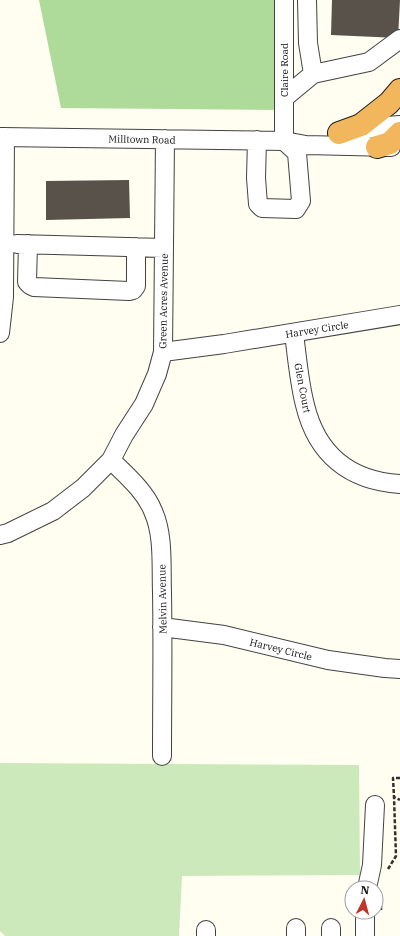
<svg xmlns="http://www.w3.org/2000/svg" width="400" height="936" viewBox="0 0 400 936" font-family="'IBM Plex Serif',serif">
	<style>
		.green { fill: #cce9bb }
		.forest { fill: #aeda9a }
		.building { fill: #58524b }
		.lines { fill: none; stroke-linecap: round; stroke-linejoin: round }
		.minor-casing { stroke: #424242; stroke-width: 20 }
		.highway-casing { stroke: #202020; stroke-width: 24 }
		.path { stroke: #313131; stroke-width: 2.5; stroke-dasharray: 4 2; stroke-linecap: butt }
		.minor { stroke: #fff; stroke-width: 18 }
		.highway { stroke: #f2b65c; stroke-width: 22 }
		.labels { text-anchor: middle; stroke-width: 4; stroke-linejoin: round; paint-order: stroke }
		.street-label { font-size: 10px; fill: #0f0f0f; stroke: #fff }
	</style>
	<rect width="100%" height="100%" fill="#fffef1"/>
	<!-- green -->
	<path class="green" d="M0 763 359 765 360 875 182 876 179 936H5L0 931Z"/>
	<!-- forest -->
	<path class="forest" d="M39 0H283L287 110 61 108Z"/>
	<!-- building -->
	<path class="building" d="M332 0H400L398 38 331 35Z
		M129 180 130 218 46 220V181Z"/>
	<g class="lines">
		<!-- minor casing -->
		<g class="minor-casing">
			<path id="minor" d="M307 0 308 43 313 74
				M284 98 313 74 369 62 400 39
				M352 131 386 126 400 125
				M0 137 284 141 306 145 391 147
				M257 140 256 178 258 204 262 208 296 209 301 201 297 153 284 141
				M284 141V0
				M17 244 164 248
				M28 244 27 282 30 285 34 287 129 291 133 290 136 286V247
				M0 333 4 297 5 137
				M294 333C297 357 299 382 305 405 317 455 350 481 400 484
				M163 352 224 344 400 315
				M111 460C126 475 145 491 153 511 164 535 161 566 162 592 163 647 162 701 162 756
				M0 535 8 533 53 511 83 488 111 460 124 435 144 404 157 374 163 352 165 139
				M162 627 224 635 328 660 385 668 400 669
				M367 888 372 865 375 805
				M365 912V936
				M296 928V936
				M331 928V936
				M206 936V930"/>
		</g>
		<!-- highway casing -->
		<g class="highway-casing">
			<path id="highway" d="M339 133 361 125 389 103 400 90
				M377 147 390 143 400 133"/>
		</g>
		<!-- path -->
		<path class="path" d="M400 778H393L394 797 400 800
			M388 869 396 856 394 797
			M381 910V895"/>
		<!-- minor -->
		<use href="#minor" class="minor"/>
		<!-- highway -->
		<use href="#highway" class="highway"/>
	</g>
	<g class="labels">
		<!-- street labels -->
		<g class="street-label">
			<text transform="translate(284 70) rotate(-90)" y="4">Claire Road</text>
			<text transform="translate(142 139) rotate(1)" y="4">Milltown Road</text>
			<text transform="translate(163 301) rotate(-89)" y="4">Green Acres Avenue</text>
			<text transform="translate(317 329) rotate(-9)" y="4">Harvey Circle</text>
			<text transform="translate(303 388) rotate(79)" y="4">Glen Court</text>
			<text transform="translate(162 599) rotate(-91)" y="4">Melvin Avenue</text>
			<text transform="translate(281 649) rotate(14)" y="4">Harvey Circle</text>
		</g>
	</g>
	<!-- north arrow -->
	<g transform="translate(364 900) rotate(6)"><circle r="19" fill="#ffffff" stroke="#9f9f9f"/>
	<path d="M0-3L7 15L0 10L-7 15Z" fill="#be3628"/>
	<text y="-6" font-size="11" font-weight="bold" text-anchor="middle" fill="#0f0f0f">N</text>
	</g>
</svg>
